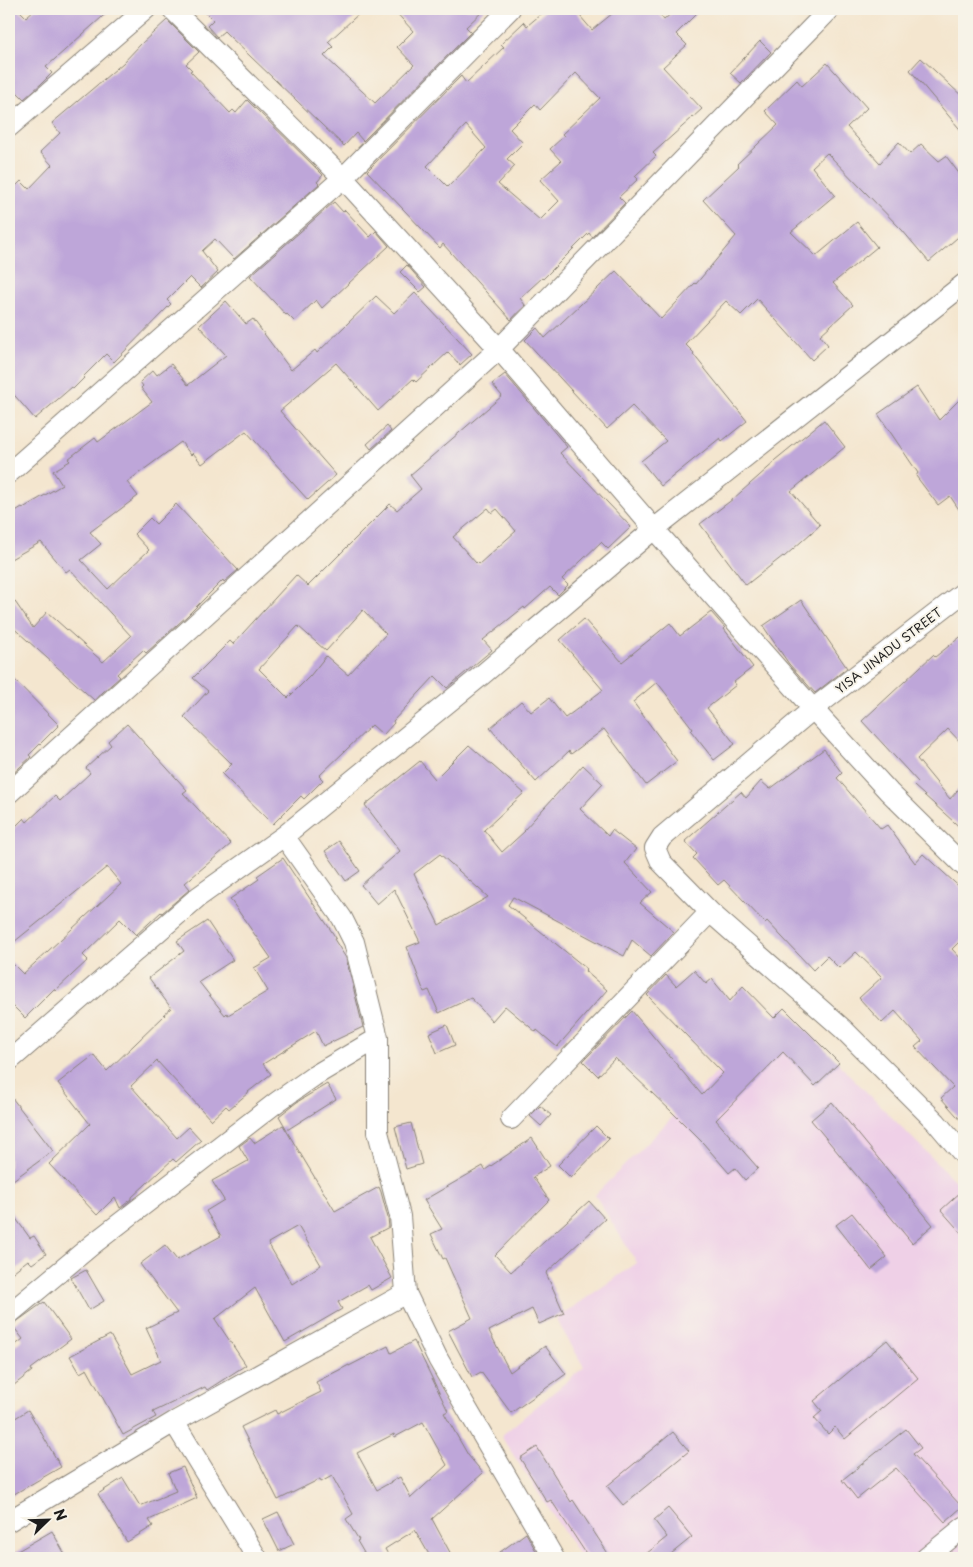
<svg xmlns="http://www.w3.org/2000/svg" width="973" height="1567" viewBox="0 0 973 1567" font-family="'Playpen Sans',sans-serif">
	<style>
		.built { fill: #efd0e7 }
		.building { fill: #bea6d9; fill-rule: evenodd }
		.lines { fill: none; stroke-linecap: round; stroke-linejoin: round }
		.minor-casing { stroke: #888176; stroke-width: 22 }
		.minor { stroke: #fff; stroke-width: 20 }
		.labels { text-anchor: middle; stroke-width: 4; stroke-linejoin: round; paint-order: stroke }
		.street-label { font-size: 12px; fill: #1c1c1c; stroke: #f7f3e8 }
	</style>
	<rect width="100%" height="100%" fill="#f7f3e8"/>
	<filter id="ink" filterUnits="userSpaceOnUse"><feTurbulence type="fractalNoise" baseFrequency=".02" numOctaves="2"/><feDisplacementMap in="SourceGraphic" scale="10" xChannelSelector="R" yChannelSelector="G"/><feConvolveMatrix kernelMatrix="1 2 1 2 8 2 1 2 1" color-interpolation-filters="sRGB"/></filter>
	<filter id="wash" filterUnits="userSpaceOnUse"><feTurbulence type="fractalNoise" baseFrequency=".0096" numOctaves="4" result="noise"/><feDisplacementMap in="SourceGraphic" scale="20" xChannelSelector="R" yChannelSelector="G"/><feGaussianBlur stdDeviation="1.12" result="paint"/><feColorMatrix in="noise" values="0 0 0 0 0 0 0 0 0 0 0 0 0 0 0 0 0 1.4 0 .05"/><feComposite in="paint" operator="in"/></filter>
	<g filter="url(#wash)">
		<rect width="100%" height="100%" fill="#f4e6cf"/>
		<!-- built -->
		<path class="built" d="M782 1007 964 1190V1558H581L501 1436 584 1367 556 1319 637 1263 595 1195Z"/>
		<g id="blocks">
			<!-- building -->
			<path class="building" d="M9 9H18L26 17 35 9H111L46 67 52 73 41 84 24 99 17 92 9 100Z
				M202 9H364L328 42 333 47 324 56 375 103 414 65 397 47 413 31 393 9H485L466 27 471 32 363 141 356 133 344 146 227 34 224 31 217 37 207 26 213 20Z
				M547 9H574L592 30 618 9H655L664 20 676 9H701L676 34 687 45 663 67 702 109 653 153 656 156 635 176 638 179 619 197 625 203 592 237 589 233 543 279 542 278 520 298 525 305 511 320 443 244 440 248 367 171 461 76 466 83 504 47 501 44 524 22 527 26ZM576 73 600 98 562 134 564 136 550 149 561 161 540 180 559 201 540 220 498 184 515 166 507 159 523 143 510 129 535 104 540 110ZM466 125 486 148 448 187 427 166Z
				M167 20 199 52 186 64 192 70 190 71 230 113 233 110 236 113 247 100 323 175 317 182 319 184 234 259 215 239 202 251 218 272 201 288 190 277 167 300 171 304 114 362 106 354 83 377 84 378 73 389 72 387 35 419 9 389V193L21 181 29 189 52 165 40 152 60 133 52 123 123 63 141 44Z
				M760 41 771 52 741 83 730 73Z
				M921 58 964 98V134L910 70Z
				M827 63 867 108 847 127 880 163 899 142 910 154 921 144 939 161 946 156 964 180V232L929 262 902 230 827 153 812 167 835 195 791 232 816 256 857 222 877 247 833 283 853 305 820 335 828 345 812 360 757 299 741 315 726 301 685 344 694 353 693 354 747 421 722 441 720 438 661 486 641 461 666 441 632 406 607 429 525 340 537 328 545 338 616 271 661 319 695 283 696 284 736 236 703 200 739 166 737 164 778 125 765 111 797 80 802 86Z
				M334 202 343 212 345 210 370 237 376 231 389 246 322 308 316 300 294 321 287 314 286 315 250 276Z
				M407 265 426 287 420 292 400 272Z
				M415 293 472 354 460 365 448 352 416 382 413 379 378 411 336 363 280 411 336 475 308 500 246 431 202 464 193 453 191 455 181 442 127 482 138 496 90 532 101 544 81 560 108 589 149 550 134 534 150 518 156 524 176 504 238 570 224 582 223 580 187 616 146 653 143 650 117 674 120 677 94 700 9 624V593L33 628 47 612 103 662 131 636 70 569 66 572 41 542 9 560V515L22 507 23 508 62 485 53 471 70 461 68 459 95 438 98 442 152 402 141 388 143 386 140 382 153 370 157 375 171 364 188 385 226 355 199 326 226 301 246 324 253 319 291 370 315 350 317 353 376 296 394 313Z
				M505 374 567 447 560 453 631 527 608 549 601 542 562 579 568 585 558 595 550 587 525 609 524 607 483 640 492 650 447 688 435 676 393 721 394 723 383 735 372 725 319 776 323 780 304 799 301 796 273 824 222 774 232 764 184 717 208 691 193 678 230 641 233 644 296 575 308 586 390 504 397 510 421 489 410 475 502 396 492 384ZM488 508 492 513 497 509 516 531 479 564 477 562 476 563 453 537ZM363 610 386 634 348 675 326 656 310 676 288 698 259 669 298 626 326 651Z
				M917 387 939 420 964 395V517L950 496 938 505 916 476 918 473 878 414Z
				M824 420 845 447 791 491 820 525 784 557 783 556 746 585 700 524 733 499 776 461 775 460Z
				M387 426 391 431 371 449 367 444Z
				M801 600 847 668 815 693 789 664 763 626Z
				M711 612 725 628 724 629 753 667 734 682 736 685 707 708 735 744 714 760 691 731 693 729 657 682 633 702 677 761 646 785 604 729 571 754 569 751 536 782 490 728 521 701 531 712 549 698 565 718 603 690 560 640 584 619 622 662 670 623 680 636Z
				M964 634V746L948 729 917 759 950 799 964 783V831L914 786 918 782 862 721 933 655 935 657Z
				M9 674 59 725 29 755 31 757 9 777Z
				M127 724 187 790 183 793 231 844 185 883 190 889 162 913 161 912 136 935 120 919 83 955 88 960 55 991 54 989 25 1018 9 1002V960L23 974 121 884 107 867 9 946V833L24 818 27 822 55 796 60 801 90 773 86 768 111 745 108 741Z
				M469 745 524 793 484 830 502 852 525 831 524 830 583 765 603 784 580 809 608 836 612 830 636 849 625 863 652 892 640 903 674 932 651 956 632 940 624 956 513 897 508 905 587 969 585 971 607 990 557 1047 537 1030 536 1032 505 1006 492 1021 471 998 439 1013 429 990 424 992 407 947 420 942 394 889 377 904 361 885 400 851 365 805 420 761 435 779ZM440 854 488 897 439 925 414 874Z
				M824 749 842 773 837 778 881 829 887 825 915 863 923 854 964 891V937L952 949 964 962V1124L941 1098 953 1087 915 1047 922 1041 895 1011 882 1023 859 998 882 977 856 952 839 968 827 956 813 970 767 921 765 923 724 880 718 885 693 858 697 854 685 841 741 792 746 798 761 781 770 789Z
				M339 841 360 871 346 881 325 851Z
				M283 858 336 938 334 939 346 958 363 1027 323 1046 316 1031 263 1064 271 1074 248 1092V1093L229 1109 226 1106 211 1120 157 1061 131 1086 177 1138 189 1127 201 1140 176 1162 173 1159 132 1197V1199L120 1208 115 1197 97 1215 49 1164 90 1124 58 1083 94 1055 107 1071 165 1015 164 1014 171 1008 149 978 184 951 177 941 207 921 233 960 199 982 225 1015 227 1013 228 1015 268 991 254 968 271 958 230 899 259 879 257 876Z
				M694 970 706 984 712 979 730 1001 743 986 774 1018 784 1008 839 1063 815 1086 783 1052 716 1120 758 1168 745 1180 735 1168 729 1173 703 1143 671 1111 615 1058 598 1076 583 1061 632 1011 702 1095 723 1073 647 995 666 975 676 986Z
				M447 1025 455 1045 437 1053 429 1033Z
				M327 1084 336 1099 287 1130 279 1116 297 1102Z
				M9 1094 53 1151 9 1183Z
				M832 1102 933 1225 912 1243 811 1120Z
				M540 1106 551 1115 541 1126 530 1116Z
				M411 1123 422 1164 406 1169 395 1127Z
				M283 1125 335 1211 379 1187 381 1192 388 1218 389 1227 370 1237 392 1278 371 1290 368 1285 338 1302 342 1309 285 1342 255 1288 215 1319 246 1365 207 1390 205 1387 153 1412 156 1417 123 1435 87 1369 80 1373 70 1356 110 1335 132 1374 161 1360 146 1328 177 1313 140 1264 165 1245 177 1260 221 1236 206 1211 224 1200 212 1181 248 1161 239 1146 250 1138 254 1143ZM298 1226 321 1265 292 1284 268 1243Z
				M596 1126 609 1139 571 1178 558 1165Z
				M532 1138 550 1166 533 1177 549 1200 495 1255 511 1272 589 1201 605 1219 546 1273 564 1313 539 1324 532 1309 489 1331 510 1372 545 1346 566 1374 511 1413 481 1372 472 1377 448 1331 472 1318 445 1258 443 1259 431 1234 442 1229 424 1200 483 1166 485 1170Z
				M964 1189V1236L941 1210Z
				M9 1209 30 1238 34 1236 46 1254 32 1264 28 1260 9 1275Z
				M852 1213 887 1257 871 1270 836 1225Z
				M86 1270 104 1301 89 1310 71 1278Z
				M44 1302 71 1339 31 1369 32 1371 9 1389V1350L23 1339 12 1325Z
				M887 1340 918 1378 845 1439 835 1427 828 1434 814 1418 822 1411 814 1401Z
				M414 1341 448 1411 444 1413 468 1455 483 1473 432 1519 453 1558H431L415 1530 385 1549 390 1558H367L357 1541 359 1540 346 1519 353 1514 332 1476 321 1482 320 1479 278 1500 241 1427 275 1410 277 1414 321 1392 316 1382 349 1365V1366L388 1346 391 1353ZM423 1422 447 1465 411 1498 400 1477 377 1490 357 1453 394 1434 395 1437Z
				M28 1410 61 1467 9 1497V1422Z
				M906 1429 921 1448 913 1454 962 1507 945 1522 896 1468 857 1499 842 1480Z
				M673 1432 689 1451 623 1505 607 1486Z
				M537 1447 571 1502 573 1500 611 1558H589L551 1500 547 1502 520 1458Z
				M183 1467 197 1498 149 1520 153 1526 127 1542 98 1494 123 1478 140 1506 176 1491 168 1473Z
				M668 1508 692 1537 666 1558H641L667 1537 654 1520Z
				M278 1512 294 1544 279 1551 263 1519Z
				M52 1531 67 1558H9V1556Z
				M526 1533 540 1558H492Z"/>
		</g>
	</g>
	<g filter="url(#ink)">
		<use href="#blocks" fill-opacity="0" stroke="#888176" stroke-width="1"/>
		<g class="lines">
			<!-- minor casing -->
			<g class="minor-casing">
				<path id="minor" d="M172 9 343 178 499 349 654 529 813 709 889 792 964 866
					M9 127 146 9
					M9 473 343 178 510 9
					M964 592 813 709 662 837 655 848 661 862 710 912 843 1029 936 1122 964 1155
					M9 793 499 349 830 9
					M284 836 342 918 354 942 378 1038V1132L400 1216 406 1293 438 1359 554 1558
					M9 1061 198 897 284 836 482 675 654 529 964 284
					M511 1119 710 912
					M9 1314 93 1244 277 1102 314 1076 378 1038
					M174 1422 257 1558
					M9 1521 174 1422 406 1293
					M926 1558 964 1527"/>
			</g>
			<!-- minor -->
			<use href="#minor" class="minor"/>
		</g>
	</g>
	<g class="labels">
		<!-- street labels -->
		<g class="street-label">
			<text transform="translate(889 651) rotate(-38)" y="4">YISA JINADU STREET</text>
		</g>
	</g>
	<!-- margin -->
	<rect width="973" height="1567" fill="none" stroke="#f7f3e8" stroke-width="30"/>
	<!-- north arrow -->
	<g transform="translate(48 1520) rotate(67)" stroke="#f7f3e8" stroke-width="4" paint-order="stroke">
	<path d="M0-4L9 19L0 12L-9 19Z" fill="#1c1c1c"/>
	<text y="-8" font-size="14" font-weight="bold" text-anchor="middle" fill="#1c1c1c">N</text>
	</g>
</svg>
